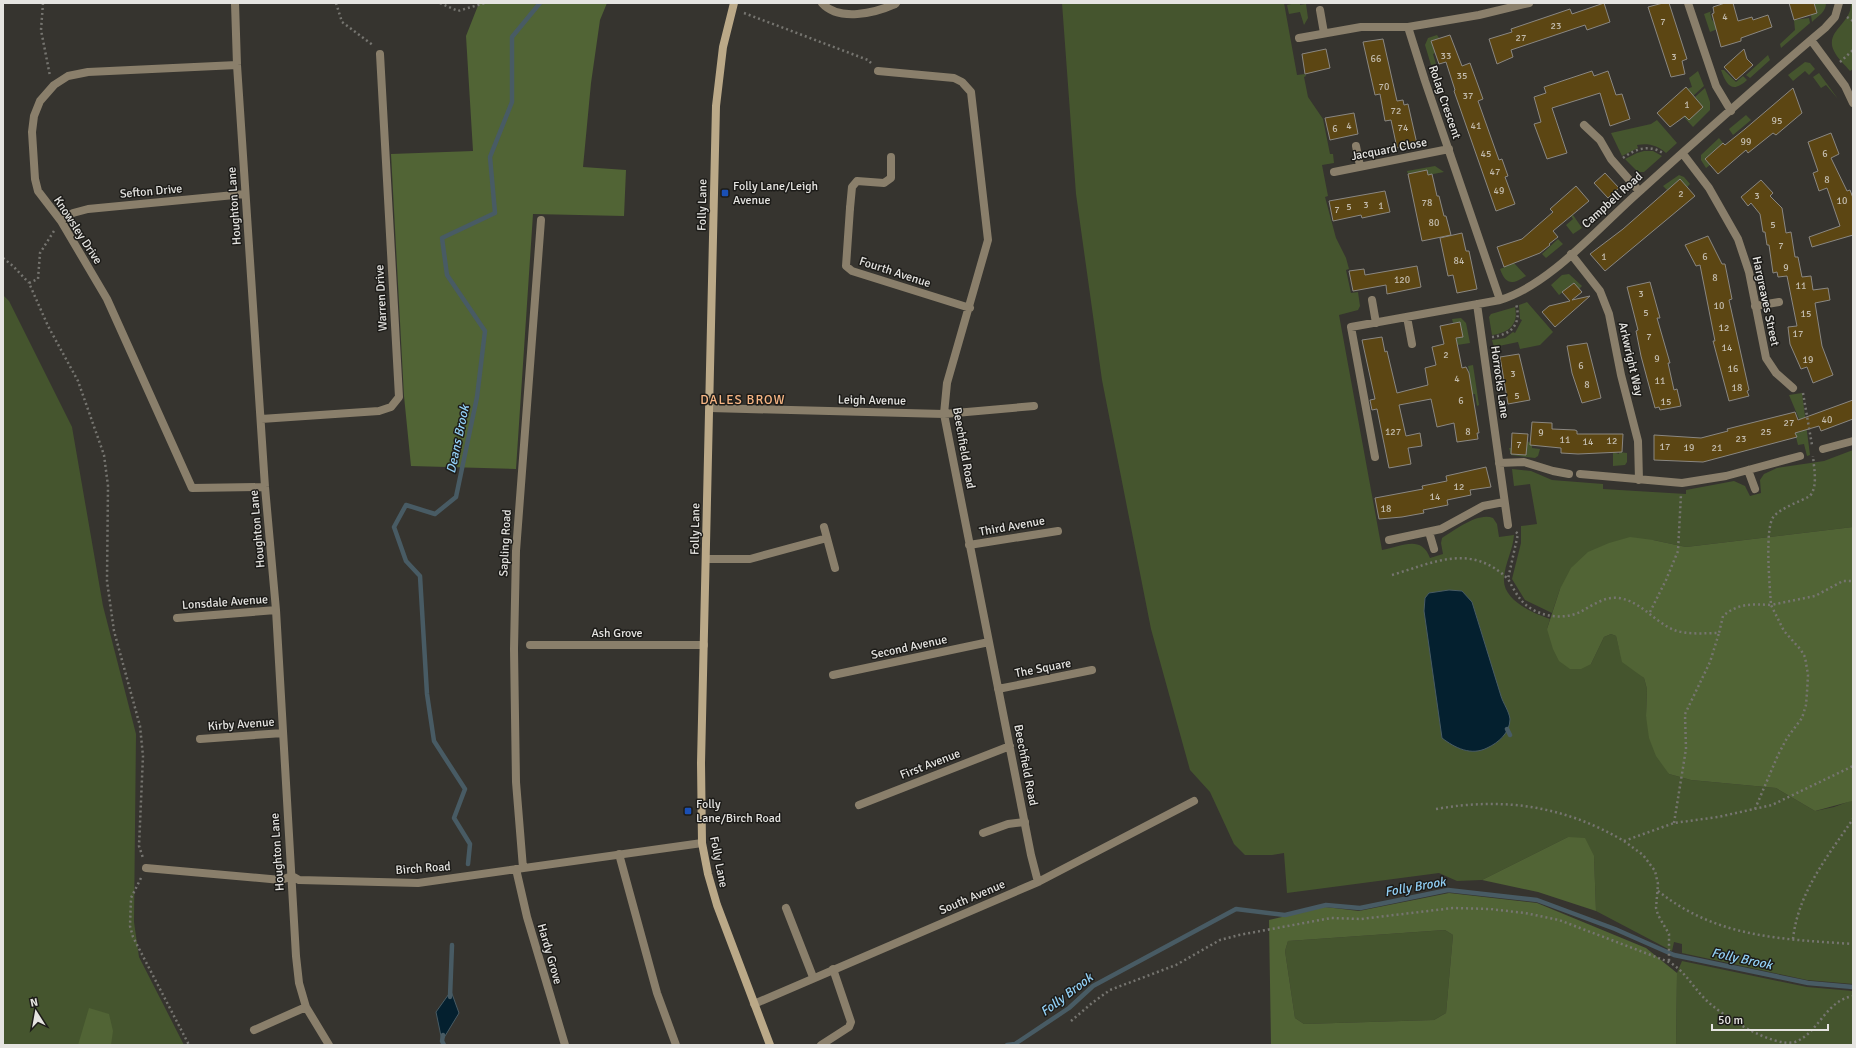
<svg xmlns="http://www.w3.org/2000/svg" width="1856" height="1048" viewBox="0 0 1856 1048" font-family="Signika,sans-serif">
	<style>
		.green { fill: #45552e }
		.forest { fill: #516435; fill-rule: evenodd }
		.water { fill: #04202f; stroke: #485b64 }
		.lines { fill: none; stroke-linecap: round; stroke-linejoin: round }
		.stream { stroke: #485b64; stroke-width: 4.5 }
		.building { fill: #5c4613; stroke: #8a8782 }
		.path { stroke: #767570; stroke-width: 2.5; stroke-dasharray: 2 3; stroke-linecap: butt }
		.service { stroke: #8a7f6b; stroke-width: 8 }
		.minor { stroke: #8a7f6b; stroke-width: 8 }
		.secondary { stroke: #bba988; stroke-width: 8 }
		.transit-dot { fill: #1a4fb4; stroke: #1d1c19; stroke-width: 1.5 }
		.labels { text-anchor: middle; stroke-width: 3; stroke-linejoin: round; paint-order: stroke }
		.number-label { font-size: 10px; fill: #c3bcae }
		.street-label { font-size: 12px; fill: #e5e4e1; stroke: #1d1c19 }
		.poi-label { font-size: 12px; fill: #e5e4e1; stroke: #1d1c19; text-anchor: start }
		.neighbourhood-label { font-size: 13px; letter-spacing: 1px; fill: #f7b584; stroke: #1d1c19 }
		.water-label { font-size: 13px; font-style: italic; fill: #92d0f6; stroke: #1d1c19 }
	</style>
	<rect width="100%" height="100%" fill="#36342f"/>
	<!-- green -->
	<path class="green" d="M1062 3H1284L1297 75 1305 74 1306 76 1304 77 1308 97 1323 119 1330 154H1333L1334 163 1322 165 1328 196 1325 197 1336 238 1346 258 1349 269 1346 270 1351 293 1358 292 1360 306 1358 310 1339 315 1382 550C1401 547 1421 534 1430 558L1443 554 1441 543 1442 538C1455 530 1478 512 1493 518L1497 524 1499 537 1514 535C1513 550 1505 563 1504 578 1502 600 1533 613 1550 619L1547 629 1591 664 1604 637 1611 634 1616 636 1620 652 1635 670 1644 678 1647 689 1646 716 1669 774 1691 780 1776 788 1815 811 1834 807 1853 800V984L1807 980 1682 953V944L1674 942 1672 951 1596 911 1594 857 1568 837 1482 880 1457 881 1439 873 1287 893 1284 853 1272 855H1245L1234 844 1210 792 1190 770 1151 629 1102 380 1076 194Z
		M1296 3H1300V5L1306 4 1308 18 1304 25 1300 12 1289 14 1287 5Z
		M1814 3H1826C1826 12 1818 16 1812 22L1811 15 1817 13Z
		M1851 3H1853V69L1850 71C1845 65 1837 58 1834 51 1824 31 1852 24 1851 3Z
		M1712 11 1710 13 1712 20 1720 28 1710 32 1704 14Z
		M1809 18 1810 23 1781 48 1780 44 1795 30 1794 20Z
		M1437 35 1439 38 1431 41 1435 53 1433 54 1436 64 1431 65 1425 45 1428 38Z
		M1768 55 1770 60 1750 78 1746 75Z
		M1805 62 1810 63 1815 69 1809 75 1805 71 1793 81 1788 75Z
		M1721 70H1724L1736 82 1743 76 1747 80C1733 93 1727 87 1721 70Z
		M1698 71 1704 86 1693 96 1687 89 1692 87 1689 78Z
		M1819 73 1838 99 1826 85 1821 88 1813 77Z
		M1705 88 1710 102V110L1693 127 1683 116 1684 115 1689 120 1697 100 1695 97Z
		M1746 115 1751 120 1733 135 1729 129Z
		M1657 120 1677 143 1666 153C1657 145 1648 143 1637 145L1638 148 1622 156 1611 133 1651 124Z
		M1719 138 1723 143 1705 159 1710 165 1706 168 1701 160V155Z
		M1644 151H1653L1662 156 1644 172H1638L1625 159 1637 153Z
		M1435 166 1444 172 1428 175 1427 170 1408 174 1407 171Z
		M1679 175 1684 177 1690 184 1687 187 1680 179 1667 190 1663 186Z
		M1573 215 1582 228 1573 234 1566 225 1573 219 1571 216Z
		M1558 239 1563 244 1546 258 1542 254Z
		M1514 263 1526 276C1512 285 1506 285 1500 269Z
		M1569 274 1582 286 1579 289 1574 283 1559 295 1551 285 1562 275Z
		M3 295 9 301 72 427 103 606 136 734 134 922 139 957 184 1045H3Z
		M1527 302 1553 332 1540 345 1520 349 1518 342 1494 347 1492 340 1505 338 1513 332 1515 333 1522 320 1520 319 1519 305Z
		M1515 307C1519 325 1508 333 1492 335L1489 317 1491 314Z
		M1461 318 1466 323 1470 343 1457 345 1456 338 1462 337 1460 322 1453 323 1452 319Z
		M1473 365 1479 405 1477 406 1475 394 1469 395 1470 376 1468 366Z
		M1802 393 1810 455 1807 456 1804 444 1798 445 1795 433 1801 432 1799 427 1802 426 1789 395Z
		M1527 441 1532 444V448L1540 449 1538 456 1535 458 1511 455 1509 448H1511V454L1526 455Z
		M1853 450V527L1686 547 1653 540 1560 589 1552 613 1525 600 1512 579 1521 543V526L1537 524 1530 484 1514 486 1512 469 1531 471 1552 480 1603 484V489L1686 494V490L1734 481 1745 486 1750 496 1761 493 1760 480 1764 474 1777 468 1824 461Z
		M1613 452 1619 454V452L1627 453V462L1625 465 1613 466Z
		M1445 930 1453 935 1446 1013 1434 1020 1304 1024 1295 1018 1285 951 1288 941Z
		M1682 961 1807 987 1853 991V1045H1676L1677 973Z"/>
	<!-- forest -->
	<path class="forest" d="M479 3H607L600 20 591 83 583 167 626 170 624 216 533 214 516 469 411 466 404 396 391 154 473 151 466 36Z
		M1853 527V800L1852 801 1815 811 1776 788 1691 780 1669 774 1656 756 1649 738 1646 716 1647 689 1644 678 1622 662 1616 636 1611 634 1604 637 1591 664 1581 669H1570L1559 661 1553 649 1547 629 1560 589 1571 568 1588 552 1609 543 1630 537 1653 540 1686 547Z
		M1568 837 1585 838 1594 856 1596 911 1538 892 1482 880Z
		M1449 893 1537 903 1646 948 1677 973 1676 1045H1271L1269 920 1325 907 1359 911ZM1445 930 1453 935 1446 1013 1434 1020 1304 1024 1295 1018 1285 951 1288 941Z
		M89 1008 109 1014 113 1031 111 1045H78Z"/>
	<!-- water -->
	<path class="water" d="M1449 590 1462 591 1472 602C1482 633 1491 665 1501 696 1503 703 1509 711 1510 719 1510 733 1498 743 1487 748 1471 756 1455 748 1442 738L1424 611 1425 598 1429 593Z
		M451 991 459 1013 442 1041 436 1012Z"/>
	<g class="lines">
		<!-- stream -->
		<path class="stream" d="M1507 729 1510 735
			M468 864 470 844 454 818 465 789 434 741 427 694 420 576 406 561 394 527 406 505 435 514 456 497 477 397 485 331 447 275 442 238 495 213 490 157 512 102V37L540 3
			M450 997 452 945
			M443 1035 442 1041 444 1045
			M1007 1045 1015 1044 1069 1008 1093 986 1236 909 1285 915 1326 905 1360 908 1448 890 1537 900 1615 929 1674 955 1808 983 1853 987"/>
	</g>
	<!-- building -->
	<path class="building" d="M1604 3 1610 22 1587 30 1585 25 1511 50 1513 57 1497 64 1489 39 1512 32 1511 29 1570 9 1572 14Z
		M1663 3H1669L1687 59 1682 61 1685 74 1671 77 1648 7Z
		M1725 3H1733L1738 21 1752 17 1753 20 1768 15 1772 27 1741 38V41L1721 47 1712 14 1714 13 1713 7Z
		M1789 3H1814L1817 13 1794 20Z
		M1450 35 1462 66 1470 63 1483 99 1478 101 1499 160 1502 159 1508 176 1505 177 1515 204 1496 211 1454 91 1455 90 1446 62 1439 64 1431 41Z
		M1383 39 1397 101 1403 100 1404 105 1408 104 1417 144 1397 148 1391 120 1385 121 1380 94 1375 95 1363 42Z
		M1326 49 1330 68 1305 74 1302 54Z
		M1744 49 1747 59 1753 65 1736 80 1724 67Z
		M1592 71 1594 76 1608 71 1616 95 1622 94 1630 119 1610 126 1600 93 1552 108 1567 153 1547 159 1534 124 1541 122 1534 97 1546 93 1544 87Z
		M1686 87 1703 107 1689 120 1685 116 1670 127 1657 113Z
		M1793 88 1802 113 1776 135 1773 133 1748 153 1746 150 1718 174 1705 159 1723 143 1725 145 1745 129Z
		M1354 113 1358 134 1330 140 1325 118Z
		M1831 133 1839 154 1831 158 1847 191 1850 190 1853 198V235L1812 247 1809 237 1840 226 1827 188 1819 191 1813 173 1818 171 1808 142Z
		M1427 170 1428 175 1432 174 1437 196H1439L1444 216H1446L1451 235 1422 241 1408 174Z
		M1605 173 1619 188 1608 198 1594 183Z
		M1680 179 1695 196 1605 271 1590 254 1623 229Z
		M1761 180 1773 193 1770 196 1782 208 1786 233 1791 232 1795 257H1798L1802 277 1811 276 1813 290 1828 288 1830 300 1815 303 1822 346 1833 375 1813 383 1807 367 1801 369 1790 344 1788 327 1797 326 1787 276 1778 277 1777 272 1773 273 1769 245H1767L1765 232H1763L1760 214 1751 203 1748 206 1741 197Z
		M1576 186 1589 201 1553 231 1558 237 1549 244 1550 245 1540 253 1504 267 1497 247 1522 239 1553 212 1550 209Z
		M1385 191 1390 212 1362 218 1361 215 1333 221 1329 201Z
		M1462 233 1466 251H1469L1477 289 1457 293 1453 275 1448 276 1440 238Z
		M1708 236 1722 264H1725L1732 299 1729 300 1749 390 1747 391 1749 396 1729 401 1713 341H1715L1700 265 1696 266 1685 245Z
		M1417 266 1421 287 1387 294 1386 285 1353 291 1349 271 1364 269 1365 275Z
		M1650 282 1660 318H1657L1670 363H1668L1674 390 1677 389 1681 406 1660 410 1659 407 1655 408 1641 356 1636 331 1638 330 1627 287Z
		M1574 283 1582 292 1572 300 1590 296 1555 327 1542 312 1549 306 1570 301 1562 292Z
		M1460 322 1463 337 1456 338 1462 368 1466 367 1469 373 1479 433H1477L1478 439 1457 442 1454 423 1437 427 1431 399 1399 405 1406 436 1420 433 1422 446 1408 448 1411 464 1389 468 1377 409 1372 410 1370 400 1375 399 1362 340 1382 337 1385 352 1387 351 1397 393 1428 385 1425 368 1436 365 1432 347 1444 344 1440 326Z
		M1587 343 1601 398 1582 403 1572 373 1567 346Z
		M1519 354 1530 400 1508 404 1500 357Z
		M1853 400V419L1821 431 1819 426 1795 433 1797 437 1703 462 1654 460V435L1701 438 1728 431 1727 429 1795 412 1798 420Z
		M1532 422 1552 423V429L1575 430 1577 431V434H1623L1622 452 1578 454 1561 453V448L1530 445Z
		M1512 433 1528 434 1526 455 1511 454Z
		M1486 467 1491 487 1470 490 1471 495 1447 500 1448 505 1423 510 1424 513 1402 517 1379 519 1375 498 1423 489 1422 486 1447 481 1446 476Z"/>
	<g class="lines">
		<!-- path -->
		<path class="path" d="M43 3 41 30 50 76
			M336 3 342 22 374 46
			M440 3 458 11 485 3
			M744 13 868 60 871 63
			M1847 17 1853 21
			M1840 62 1853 50
			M1623 158C1636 148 1651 144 1664 154
			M54 231 40 253 38 279 29 283 48 326 78 381 104 455 108 486 107 581 114 631 140 726 143 756 139 846 143 858
			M3 258 13 266 29 283
			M1492 337C1511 335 1522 324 1516 304
			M1803 393 1812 445
			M1516 532 1518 534 1508 579C1512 586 1516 594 1521 600 1534 616 1562 621 1580 612 1592 606 1604 596 1619 598 1642 602 1653 621 1674 630 1687 635 1705 633 1719 633L1723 616C1738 603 1752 604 1771 605 1770 588 1764 527 1774 516 1783 507 1799 502 1810 496 1818 486 1814 469 1813 456
			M1392 575C1435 562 1471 543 1508 579
			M1650 612 1666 580 1678 551 1681 494
			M1436 809C1505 797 1564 806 1624 841L1674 823 1718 817 1772 805 1853 766
			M1755 809 1778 755 1787 738 1802 718 1806 705 1807 692 1808 675 1805 657 1801 650 1784 631 1771 605 1815 596 1843 581H1853
			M1674 823 1686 749 1685 714 1710 662 1719 633
			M1624 841 1643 855 1655 871 1658 884 1656 908 1658 915 1669 934V962
			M141 878 131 898 130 926 133 937 189 1045
			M1658 891C1717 938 1781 939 1853 944
			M1793 939C1798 893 1827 857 1853 819
			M1071 1021 1092 1003 1110 990 1176 965 1220 940 1239 935 1331 918 1361 919 1453 908 1490 909 1525 913 1559 920 1669 962C1685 971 1692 986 1705 999 1721 1015 1772 1048 1795 1042 1819 1033 1825 1001 1853 996"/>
		<!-- service -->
		<path class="service" d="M822 3C839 22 875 13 895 4
			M850 208 852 187 857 181 884 183 891 178V157
			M983 833 1008 824 1025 822
			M619 854 657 993 676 1045
			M786 908 813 977
			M821 1045 849 1027 851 1022 833 969"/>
		<!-- minor -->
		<path class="minor" d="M235 3 237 65 265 487 276 610 296 956 299 983 306 1007 329 1045
			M1688 3 1716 86 1731 111
			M895 4 896 3
			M1320 10 1324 33
			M1299 38 1361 27H1408
			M1811 40 1845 86 1853 103
			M237 65 88 72 68 76 54 85 40 101 34 116 32 132 35 179 38 191 61 221 107 299 192 488 265 487
			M878 71 954 78 962 82 971 92 988 240 947 383 944 414 1031 855 1038 882
			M1584 125 1600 140 1611 159 1639 191
			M1356 146 1360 166
			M1683 154 1709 188 1738 239 1749 272 1766 358 1776 373 1793 388
			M1334 172 1449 149
			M850 208 846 266 852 271 970 308
			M61 221 73 213 88 209 245 194
			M1571 254 1600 291 1609 314 1621 375 1638 441 1639 480
			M1372 300 1376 323
			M1500 300 1425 81 1408 27 1479 15 1529 3
			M1477 304 1508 525
			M1755 306 1779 302
			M1407 317 1412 344
			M710 408 944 414 1034 406
			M261 419 379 411 391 407 399 397 380 54
			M1823 449 1853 441
			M1375 457 1351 327 1500 300C1550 285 1600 226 1640 191 1701 136 1762 81 1825 28L1835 17 1839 3
			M1499 463 1524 462 1553 471 1569 474
			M1748 470 1755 489
			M1580 474 1682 483 1726 476 1800 456
			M824 527 835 568
			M1429 532 1434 549
			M1389 540 1441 529 1483 506 1504 502
			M969 545 1058 531
			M706 559H750L827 538
			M177 618 276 610
			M530 645H704
			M833 675 989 642
			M998 689 1092 670
			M200 739 283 733
			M859 805 1010 746
			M146 868 281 880 292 876
			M523 868 516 782 514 649 516 551 541 220
			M516 869 527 917 565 1045
			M292 876 299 880 418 883 702 843
			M754 1004 1038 882 1194 801
			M254 1030 306 1007"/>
		<!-- secondary -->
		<path class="secondary" d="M734 3 723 47 716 106 701 763 702 843 708 874 717 905 770 1045"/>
	</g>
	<!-- markers -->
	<g class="transit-dot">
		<rect x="721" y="189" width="8" height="8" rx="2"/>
		<rect x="684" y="807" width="8" height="8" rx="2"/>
	</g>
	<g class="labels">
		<!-- number labels -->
		<g class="number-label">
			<text x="1725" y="20">4</text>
			<text x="1663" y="25">7</text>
			<text x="1556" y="29">23</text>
			<text x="1521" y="41">27</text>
			<text x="1446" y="59">33</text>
			<text x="1674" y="60">3</text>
			<text x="1376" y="62">66</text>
			<text x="1462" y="79">35</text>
			<text x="1384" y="90">70</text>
			<text x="1468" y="99">37</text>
			<text x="1687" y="108">1</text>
			<text x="1396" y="114">72</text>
			<text x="1777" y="124">95</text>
			<text x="1349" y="129">4</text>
			<text x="1476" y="129">41</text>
			<text x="1403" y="131">74</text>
			<text x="1335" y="132">6</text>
			<text x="1746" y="145">99</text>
			<text x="1486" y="157">45</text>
			<text x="1825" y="157">6</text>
			<text x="1495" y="175">47</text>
			<text x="1827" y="183">8</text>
			<text x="1499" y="194">49</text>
			<text x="1681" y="197">2</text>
			<text x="1757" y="199">3</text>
			<text x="1842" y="204">10</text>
			<text x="1427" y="206">78</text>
			<text x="1366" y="208">3</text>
			<text x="1381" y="209">1</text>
			<text x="1349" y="210">5</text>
			<text x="1337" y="213">7</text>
			<text x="1434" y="226">80</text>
			<text x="1773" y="228">5</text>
			<text x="1781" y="249">7</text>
			<text x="1604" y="260">1</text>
			<text x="1705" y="260">6</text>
			<text x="1459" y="264">84</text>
			<text x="1786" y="271">9</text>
			<text x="1715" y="281">8</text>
			<text x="1402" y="283">120</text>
			<text x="1801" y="289">11</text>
			<text x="1641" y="297">3</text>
			<text x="1719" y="309">10</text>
			<text x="1646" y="316">5</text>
			<text x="1806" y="317">15</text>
			<text x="1724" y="331">12</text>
			<text x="1798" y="337">17</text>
			<text x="1649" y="340">7</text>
			<text x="1727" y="351">14</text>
			<text x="1446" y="358">2</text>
			<text x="1657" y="362">9</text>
			<text x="1808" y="363">19</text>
			<text x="1581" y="369">6</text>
			<text x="1733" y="372">16</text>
			<text x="1513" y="377">3</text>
			<text x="1457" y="382">4</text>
			<text x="1660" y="384">11</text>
			<text x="1587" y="388">8</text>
			<text x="1737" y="391">18</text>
			<text x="1517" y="399">5</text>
			<text x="1461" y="404">6</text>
			<text x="1666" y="405">15</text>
			<text x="1827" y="423">40</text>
			<text x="1789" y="426">27</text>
			<text x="1393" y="435">127</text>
			<text x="1468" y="435">8</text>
			<text x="1766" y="435">25</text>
			<text x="1541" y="436">9</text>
			<text x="1741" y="442">23</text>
			<text x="1565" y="443">11</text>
			<text x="1612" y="444">12</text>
			<text x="1588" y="445">14</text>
			<text x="1519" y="448">7</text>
			<text x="1665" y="450">17</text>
			<text x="1689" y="451">19</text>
			<text x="1717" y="451">21</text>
			<text x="1459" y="490">12</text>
			<text x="1435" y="500">14</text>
			<text x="1386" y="512">18</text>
		</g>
		<!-- street labels -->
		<g class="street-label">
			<text transform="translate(1445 102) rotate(71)" y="4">Rolag Crescent</text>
			<text transform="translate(1389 149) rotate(-11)" y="4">Jacquard Close</text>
			<text transform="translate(151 191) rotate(-5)" y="4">Sefton Drive</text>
			<text transform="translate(1612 200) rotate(-42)" y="4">Campbell Road</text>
			<text transform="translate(702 205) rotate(-89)" y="4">Folly Lane</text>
			<text transform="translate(234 206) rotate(-94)" y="4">Houghton Lane</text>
			<text transform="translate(78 230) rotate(57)" y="4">Knowsley Drive</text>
			<text transform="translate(895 272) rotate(18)" y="4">Fourth Avenue</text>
			<text transform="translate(381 298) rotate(-93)" y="4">Warren Drive</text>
			<text transform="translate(1766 301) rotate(78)" y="4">Hargreaves Street</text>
			<text transform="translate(1631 359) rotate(77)" y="4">Arkwright Way</text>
			<text transform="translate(1500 382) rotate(82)" y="4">Horrocks Lane</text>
			<text transform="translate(872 400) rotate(1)" y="4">Leigh Avenue</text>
			<text transform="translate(964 448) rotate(80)" y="4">Beechfield Road</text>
			<text transform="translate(1012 526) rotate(-10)" y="4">Third Avenue</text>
			<text transform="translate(257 529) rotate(-95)" y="4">Houghton Lane</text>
			<text transform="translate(695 529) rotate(-89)" y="4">Folly Lane</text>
			<text transform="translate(505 543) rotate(-87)" y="4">Sapling Road</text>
			<text transform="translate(225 602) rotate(-4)" y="4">Lonsdale Avenue</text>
			<text x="617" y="637">Ash Grove</text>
			<text transform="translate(909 647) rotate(-12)" y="4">Second Avenue</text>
			<text transform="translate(1043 668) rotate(-11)" y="4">The Square</text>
			<text transform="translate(241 724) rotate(-4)" y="4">Kirby Avenue</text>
			<text transform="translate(930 764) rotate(-21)" y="4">First Avenue</text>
			<text transform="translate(1026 765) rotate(79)" y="4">Beechfield Road</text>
			<text transform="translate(277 852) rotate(-94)" y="4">Houghton Lane</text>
			<text transform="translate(719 862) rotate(79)" y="4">Folly Lane</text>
			<text transform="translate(423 868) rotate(-4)" y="4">Birch Road</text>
			<text transform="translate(972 897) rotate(-23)" y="4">South Avenue</text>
			<text transform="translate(550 954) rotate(74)" y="4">Hardy Grove</text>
		</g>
		<!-- poi labels -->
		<g class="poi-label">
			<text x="733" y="190">Folly Lane/Leigh<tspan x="733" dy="14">Avenue</tspan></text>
			<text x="696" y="808">Folly<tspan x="696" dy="14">Lane/Birch Road</tspan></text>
		</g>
		<!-- neighbourhood labels -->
		<g class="neighbourhood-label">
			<text x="743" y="404">DALES BROW</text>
		</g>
		<!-- water labels -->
		<g class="water-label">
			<text transform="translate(457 439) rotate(-78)" y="5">Deans Brook</text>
			<text transform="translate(1415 886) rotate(-10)" y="5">Folly Brook</text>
			<text transform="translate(1742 958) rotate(12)" y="5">Folly Brook</text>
			<text transform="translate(1066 994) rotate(-37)" y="5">Folly Brook</text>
		</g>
	</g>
	<!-- border -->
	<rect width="1856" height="1048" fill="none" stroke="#e5e4e1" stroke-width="8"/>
	<!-- north arrow -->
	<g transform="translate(36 1012) rotate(349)" stroke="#1d1c19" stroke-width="3" paint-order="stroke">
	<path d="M0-3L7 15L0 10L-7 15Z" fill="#e5e4e1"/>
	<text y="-6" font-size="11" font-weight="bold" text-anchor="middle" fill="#e5e4e1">N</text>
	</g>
	<!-- scale -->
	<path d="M1712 1024v6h116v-6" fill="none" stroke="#e5e4e1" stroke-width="2"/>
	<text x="1718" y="1024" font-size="12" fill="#e5e4e1" stroke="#1d1c19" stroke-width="3" paint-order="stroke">50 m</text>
</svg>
